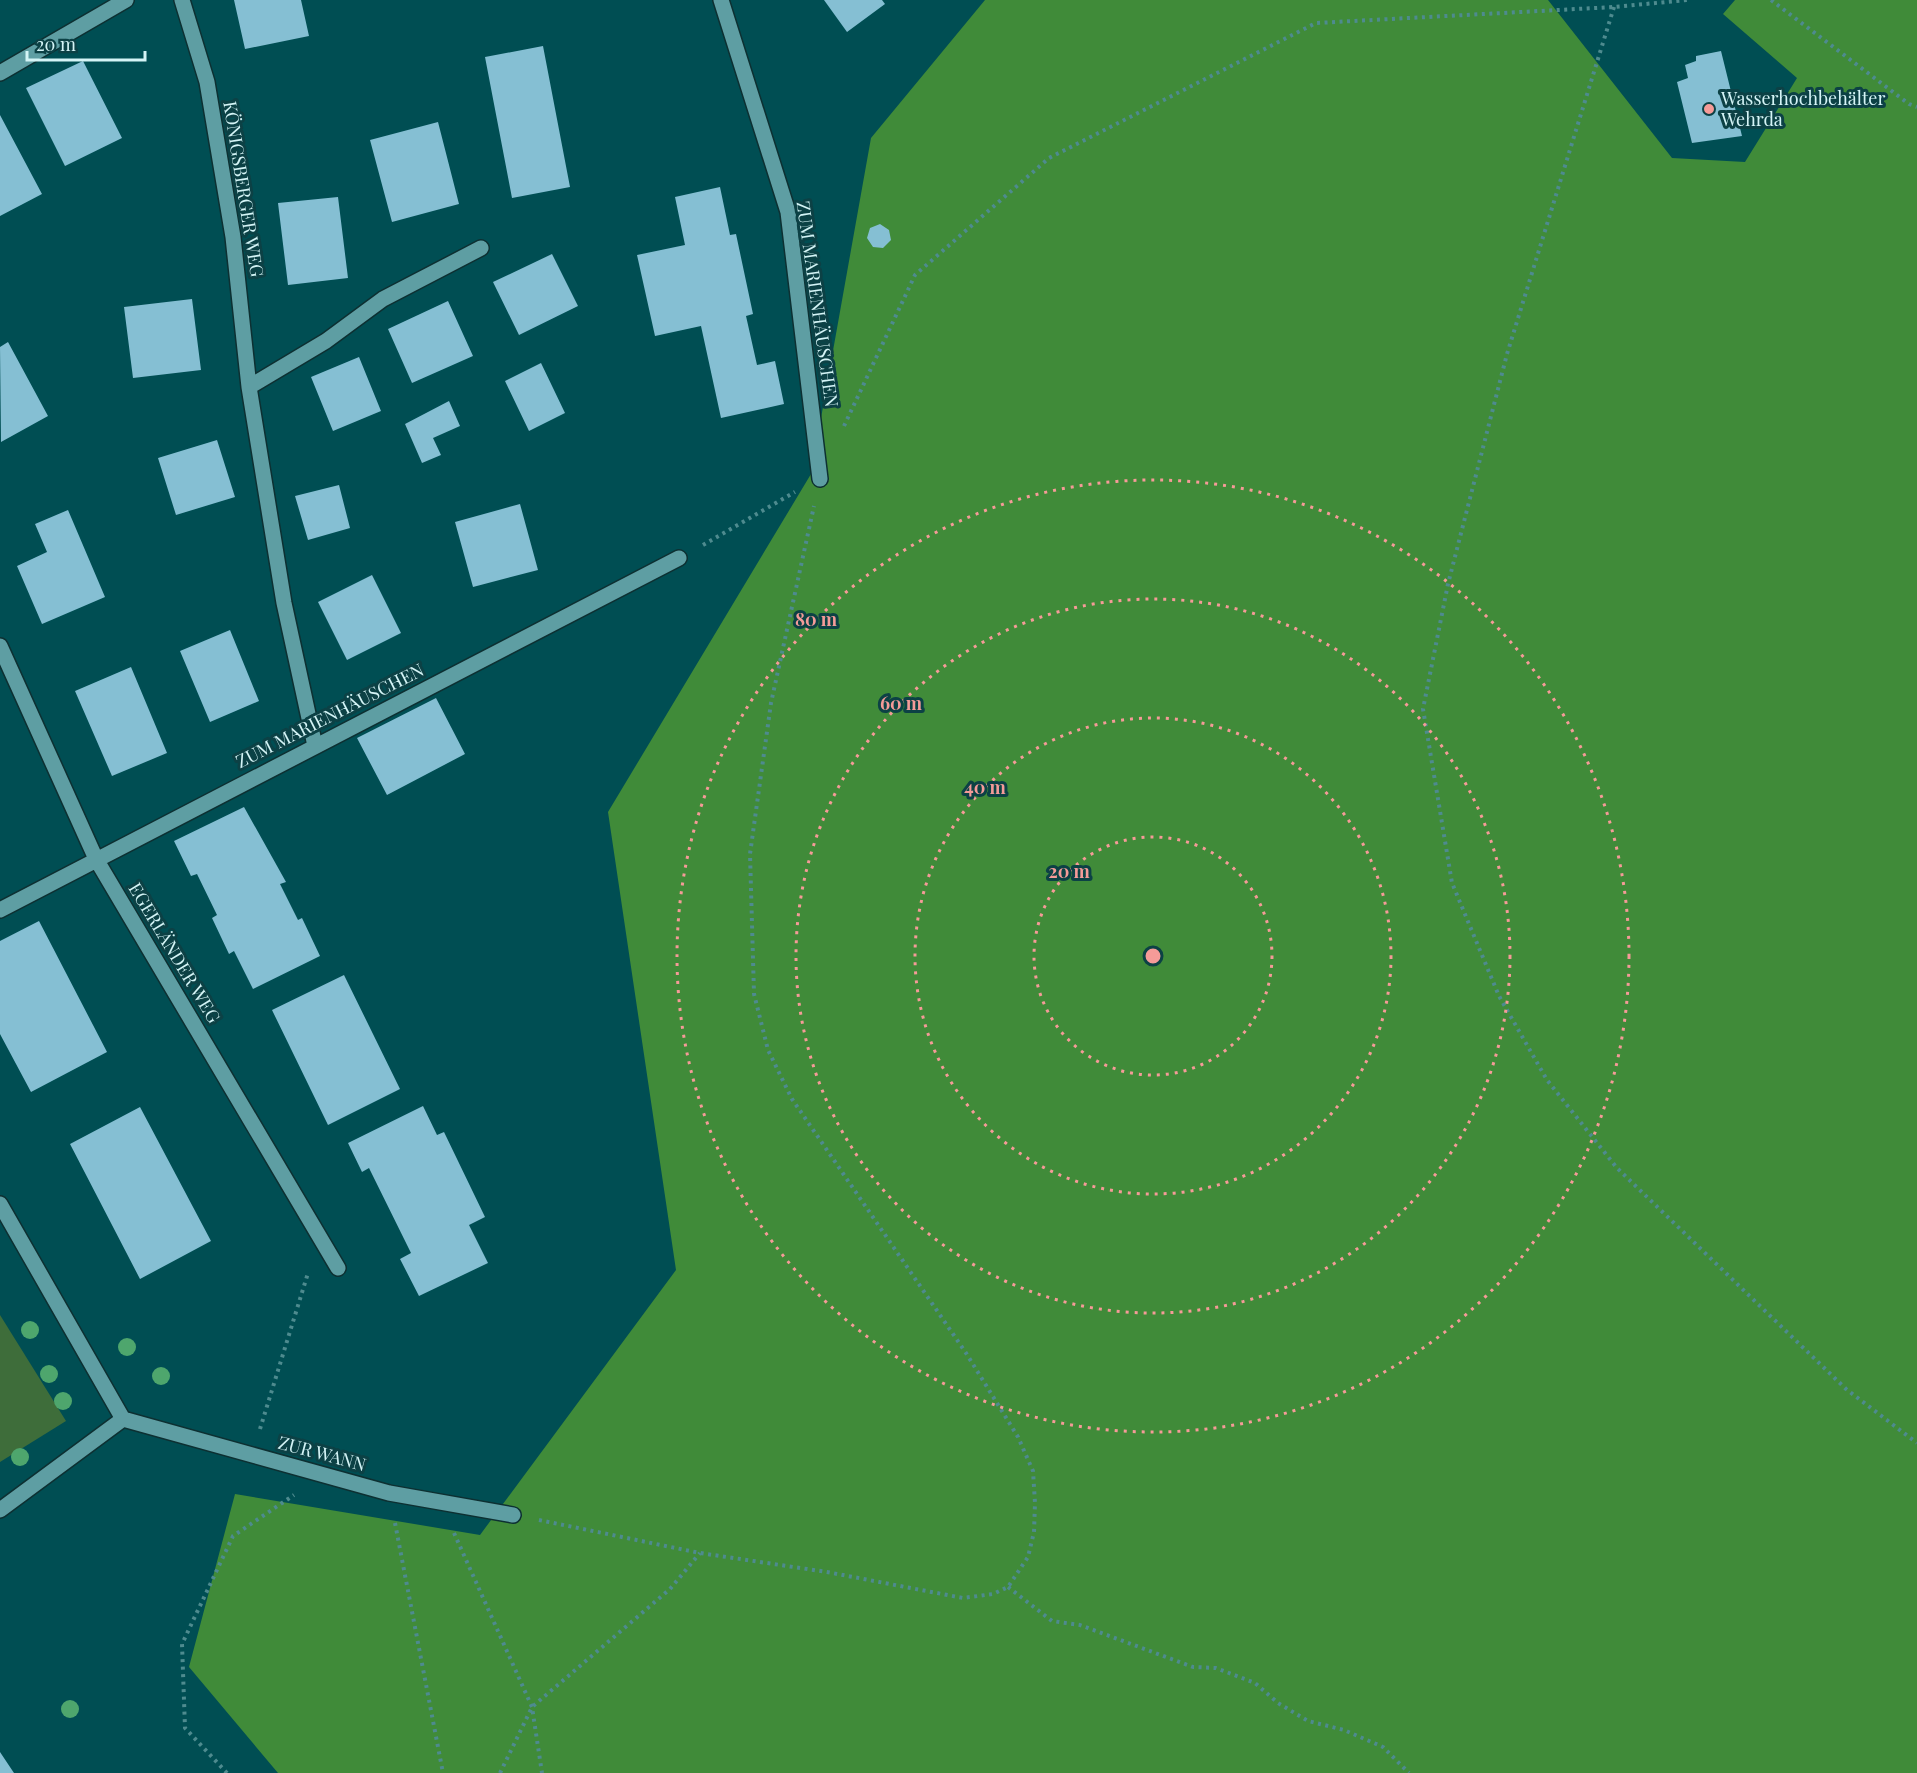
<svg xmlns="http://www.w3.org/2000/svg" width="1917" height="1773" viewBox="0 0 1917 1773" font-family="'Playfair Display',serif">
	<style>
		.green { fill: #3e6d3a }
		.forest { fill: #408b39 }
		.building { fill: #85bfd3 }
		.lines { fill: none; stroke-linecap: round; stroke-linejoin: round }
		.minor-casing { stroke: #0d3032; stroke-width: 18 }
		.path { stroke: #4e8b8f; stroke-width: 4; stroke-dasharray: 3 4.5; stroke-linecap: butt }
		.minor { stroke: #5e9ea3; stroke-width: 15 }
		.tree { fill: #4ea66d }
		.ring { fill: none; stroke: #f59b98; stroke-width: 3; stroke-dasharray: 3 6 }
		.poi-dot { fill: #f59b98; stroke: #0c4145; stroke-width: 2 }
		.labels { text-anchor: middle; stroke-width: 6; stroke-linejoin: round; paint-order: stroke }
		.poi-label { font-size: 18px; fill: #d4f4f6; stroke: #0c4145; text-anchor: start }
		.street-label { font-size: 18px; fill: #d4f4f6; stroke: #0c4145 }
		.centre { fill: #f59b98; stroke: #0c4145; stroke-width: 3 }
		.ring-label { font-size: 18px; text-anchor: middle; font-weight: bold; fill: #f59b98; stroke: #0c4145; stroke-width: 6; stroke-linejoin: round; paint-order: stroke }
	</style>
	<rect width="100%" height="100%" fill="#004e53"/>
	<!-- green -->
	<path class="green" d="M0 1315 66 1421 0 1462Z"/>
	<!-- forest -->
	<path class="forest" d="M985 0H1548L1672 158 1745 162 1797 78 1723 14 1735 0H1917V1773H278L189 1667 235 1494 480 1535 676 1270 608 812 811 474 871 138Z"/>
	<!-- building -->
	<path class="building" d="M234 0H301L309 36 245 49Z
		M824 0H882L885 4 847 32Z
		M543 46 570 187 512 198 485 57Z
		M1721 51 1742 136 1692 143 1677 82 1688 78 1685 65 1696 61V56Z
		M83 61 122 138 65 166 26 88Z
		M0 115 42 194 0 216Z
		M438 122 459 204 392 222 370 140Z
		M720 187 730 235 736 234 753 314 746 316 757 365 775 361 784 404 721 418 701 326 655 336 637 255 685 245 675 197Z
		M338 197 348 278 288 285 278 203Z
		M880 224 889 230 891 240 883 248 873 247 867 238 870 228Z
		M552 254 578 306 519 335 493 282Z
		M192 299 201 370 133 378 124 307Z
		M448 301 473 356 412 383 388 329Z
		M8 342 48 416 1 442 0 347Z
		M359 357 381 411 333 431 311 377Z
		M541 363 565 413 529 431 505 381Z
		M449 401 460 426 433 438 441 455 422 463 405 424Z
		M217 440 235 497 176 515 158 458Z
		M339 485 350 528 308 540 295 496Z
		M520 504 538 570 473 587 455 522Z
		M68 510 105 597 42 624 17 566 47 552 35 524Z
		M372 575 401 633 347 660 318 602Z
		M230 630 259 701 210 722 180 651Z
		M131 667 167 753 112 776 75 691Z
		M436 698 465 754 387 795 357 738Z
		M244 807 286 882 280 884 298 920 302 918 320 956 253 989 234 951 229 954 212 918 217 915 197 874 191 876 174 841Z
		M39 921 107 1052 31 1092 0 1034V941Z
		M344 975 400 1089 328 1125 272 1010Z
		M423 1106 437 1135 444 1132 485 1217 469 1225 488 1263 419 1296 400 1259 411 1253 369 1168 362 1172 348 1143Z
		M140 1107 211 1241 140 1279 70 1144Z
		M0 1752 14 1773H0Z"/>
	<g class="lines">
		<!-- minor casing -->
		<g class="minor-casing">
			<path id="minor" d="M182 0 207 82 233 237 249 387 284 603 315 746
				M721 0 788 212 820 479
				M0 73 126 0
				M249 387 326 341 383 299 481 248
				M0 646 96 859 338 1268
				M0 910 679 558
				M0 1204 123 1419 0 1510
				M123 1419 389 1493 513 1515"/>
		</g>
		<!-- path -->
		<path class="path" d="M1771 0 1909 104 1917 107
			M1614 7 1507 354 1448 584 1423 709 1452 883 1499 996 1547 1080 1617 1168 1846 1389 1917 1443
			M844 426 915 275 1049 158 1316 23 1614 7 1687 0
			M703 545 795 492
			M260 1429 308 1273
			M539 1520 700 1553 827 1572 963 1598 993 1594 1008 1587 1028 1557 1034 1532 1035 1503 1033 1471 1018 1437 966 1353 792 1099 768 1050 754 994 750 854 771 703 814 506
			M395 1523 443 1773
			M454 1533 532 1707 542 1773
			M1008 1587 1052 1621 1080 1625 1193 1667 1216 1668 1255 1683 1278 1703 1308 1721 1344 1730 1383 1747 1409 1773
			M227 1773 185 1728 182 1644 233 1536 294 1495
			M500 1773 532 1707 670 1589 700 1553"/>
		<!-- minor -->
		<use href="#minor" class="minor"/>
	</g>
	<!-- trees -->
	<g class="tree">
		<circle cx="30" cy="1330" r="9"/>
		<circle cx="127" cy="1347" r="9"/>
		<circle cx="49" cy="1374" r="9"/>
		<circle cx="161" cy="1376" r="9"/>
		<circle cx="63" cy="1401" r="9"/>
		<circle cx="20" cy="1457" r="9"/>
		<circle cx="70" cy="1709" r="9"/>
	</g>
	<!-- distance rings -->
	<g class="ring">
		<circle cx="1153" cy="956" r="119"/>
		<circle cx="1153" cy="956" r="238"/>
		<circle cx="1153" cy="956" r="357"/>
		<circle cx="1153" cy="956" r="476"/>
	</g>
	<!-- markers -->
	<circle class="poi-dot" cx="1709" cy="109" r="6"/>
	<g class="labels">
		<!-- poi labels -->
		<g class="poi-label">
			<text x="1721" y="105">Wasserhochbehälter<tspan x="1721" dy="21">Wehrda</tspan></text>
		</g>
		<!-- street labels -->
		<g class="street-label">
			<text transform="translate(243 189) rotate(81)" y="6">KÖNIGSBERGER WEG</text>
			<text transform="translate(817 304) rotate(82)" y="6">ZUM MARIENHÄUSCHEN</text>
			<text transform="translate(330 716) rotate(-27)" y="6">ZUM MARIENHÄUSCHEN</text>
			<text transform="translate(174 953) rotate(59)" y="6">EGERLÄNDER WEG</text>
			<text transform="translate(322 1454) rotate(15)" y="6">ZUR WANN</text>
		</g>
	</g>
	<circle cx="1153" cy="956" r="9" class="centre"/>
	<g class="ring-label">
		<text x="816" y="626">80 m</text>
		<text x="901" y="710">60 m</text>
		<text x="985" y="794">40 m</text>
		<text x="1069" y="878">20 m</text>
	</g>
	<!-- scale -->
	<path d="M27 51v9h118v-9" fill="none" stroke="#d4f4f6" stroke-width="3"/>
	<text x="36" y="51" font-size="18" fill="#d4f4f6" stroke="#0c4145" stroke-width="4.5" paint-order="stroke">20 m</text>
</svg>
